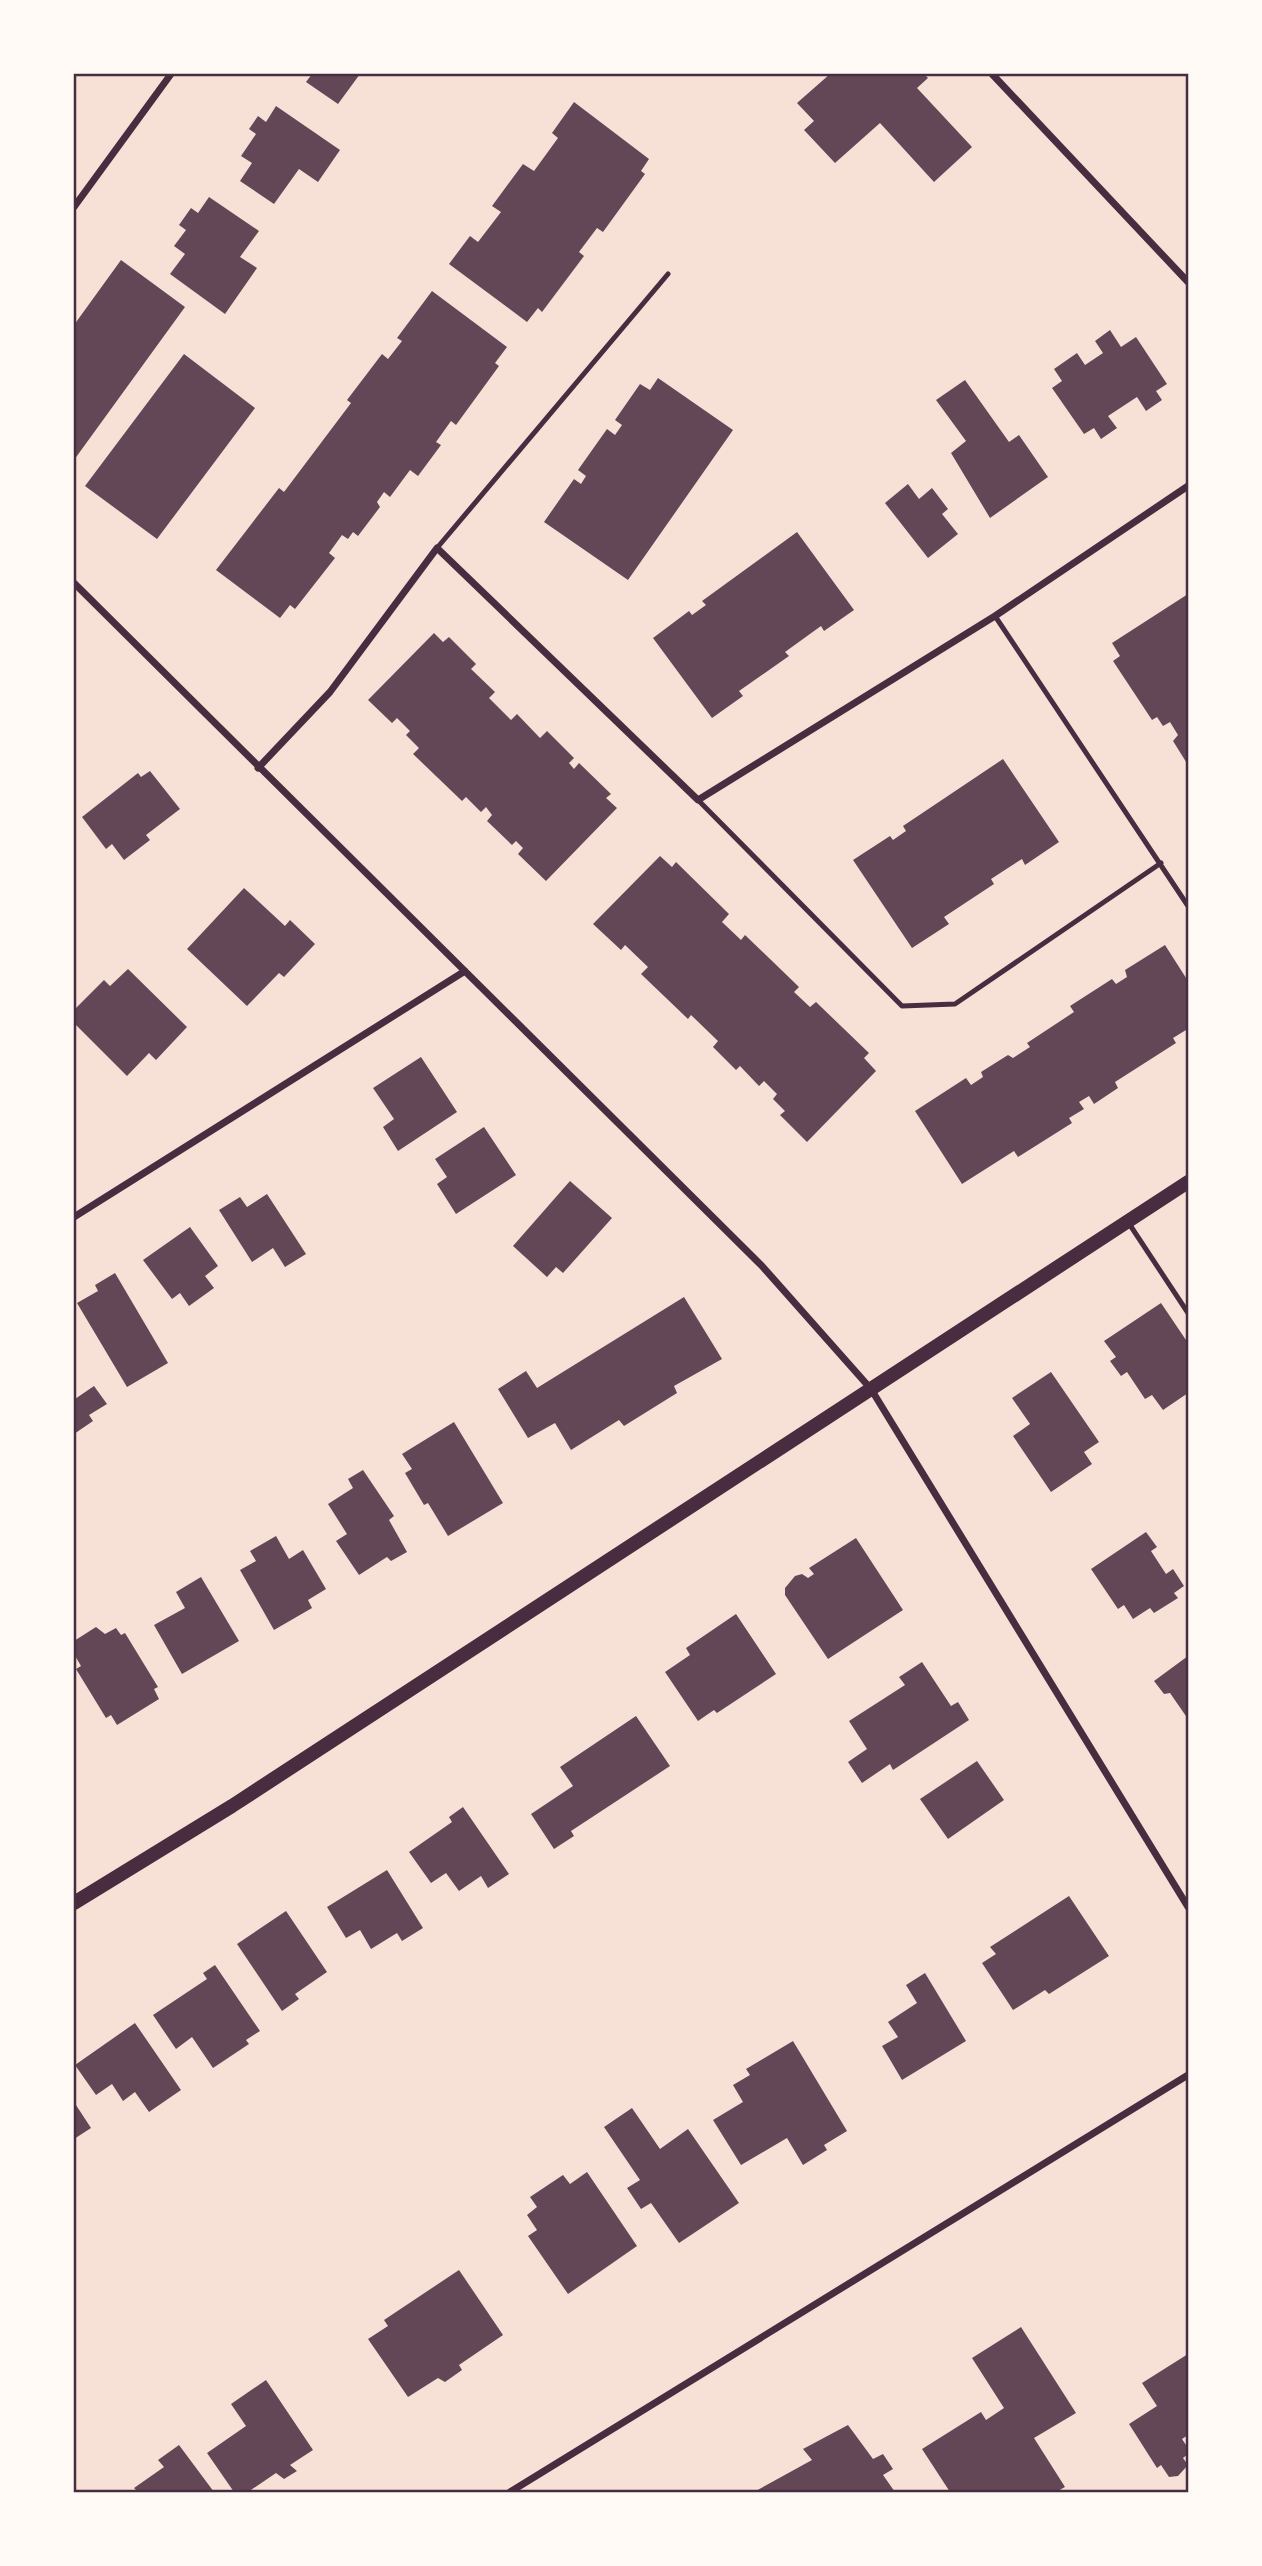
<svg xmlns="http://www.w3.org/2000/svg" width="1262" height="2566" viewBox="0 0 1262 2566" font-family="'Public Sans',sans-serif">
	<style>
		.building { fill: #644757 }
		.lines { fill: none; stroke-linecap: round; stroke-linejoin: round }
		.service { stroke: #4a2c40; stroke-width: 5 }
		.minor { stroke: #4a2c40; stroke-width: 7 }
		.secondary { stroke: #4a2c40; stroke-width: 14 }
		.neatline { fill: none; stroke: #4a2c40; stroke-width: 2.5 }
	</style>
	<rect width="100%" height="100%" fill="#f7e1d7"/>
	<!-- building -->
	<path class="building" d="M312 74H360L338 104 306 82Z
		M830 74H924L928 78 917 88 972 147 934 182 880 123 835 163 804 130 814 121 797 103Z
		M574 102 649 159 641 171 645 174 603 232 597 228 579 252 584 256 542 312 538 308 527 322 449 264 470 236 478 242 501 212 492 206 523 164 534 171 558 138 552 133Z
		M276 106 340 150 318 182 299 169 274 204 240 181 252 163 241 156 256 134 249 129 258 116 266 122Z
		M209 197 259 231 240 257 257 268 225 314 170 274 185 254 174 246 186 230 179 225 191 208 198 213Z
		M121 260 185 307 74 460V325Z
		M432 291 507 347 495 363 499 366 456 425 451 421 436 442 441 445 418 476 410 470 390 497 384 492 377 502 380 507 358 536 353 532 348 539 342 535 329 553 335 558 295 609 290 605 280 618 216 570 279 488 284 492 351 403 347 400 382 354 388 359 402 341 397 338Z
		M1110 330 1121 347 1136 337 1167 384 1156 391 1162 400 1146 411 1137 397 1108 416 1117 428 1101 439 1094 428 1084 434 1052 388 1062 381 1054 369 1077 353 1085 365 1103 353 1095 341Z
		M184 354 255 408 157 539 85 486Z
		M658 378 733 430 628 580 544 522 574 479 581 484 586 476 578 470 607 429 615 435 622 425 615 420 640 384 650 390Z
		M965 380 1009 442 1019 435 1048 477 990 518 951 453 966 441 936 400Z
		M908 484 919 499 932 488 948 509 942 514 958 534 928 558 885 503Z
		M797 532 854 610 824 631 821 626 785 652 789 656 739 691 743 696 712 718 653 638 689 611 692 615 706 605 702 601Z
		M1188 594V765L1173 741 1178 735 1170 722 1163 726 1157 717 1152 720 1113 661 1120 656 1112 643Z
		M434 633 443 642 449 637 476 664 471 669 495 692 489 698 511 720 517 714 540 738 547 731 574 758 569 763 574 769 579 763 611 794 606 798 617 808 546 881 518 854 523 848 516 841 512 845 487 821 492 815 486 807 481 812 466 797 462 801 413 754 419 748 406 735 410 731 397 718 392 723 368 700Z
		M1003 759 1059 842 1025 865 1022 859 991 879 994 884 944 917 949 924 912 948 853 860 890 836 893 840 906 831 903 826Z
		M150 771 180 809 146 835 150 840 124 860 112 844 106 849 82 817 138 773 141 777Z
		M660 856 672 867 676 862 729 914 722 922 741 940 745 935 799 987 794 992 810 1007 816 1002 869 1053 864 1058 876 1071 807 1142 780 1115 785 1111 773 1099 777 1094 764 1081 759 1086 740 1066 736 1070 713 1047 718 1041 691 1015 688 1019 641 974 648 967 625 945 621 950 593 924Z
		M244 888 285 926 290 920 315 944 284 977 279 973 247 1006 187 949Z
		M1165 945 1188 981V1034L1186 1030 1173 1038 1176 1043 1115 1082 1118 1088 1094 1104 1089 1096 1079 1102 1084 1109 1069 1118 1072 1123 1018 1157 1014 1151 962 1184 915 1111 966 1078 971 1085 983 1077 981 1072 1008 1055 1013 1058 1030 1047 1027 1043 1074 1012 1070 1006 1112 979 1116 984 1127 977 1125 970Z
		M128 969 187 1027 156 1060 149 1053 127 1076 74 1023V1010L104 980 110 986Z
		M421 1057 457 1112 398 1151 383 1127 394 1119 373 1088Z
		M484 1127 516 1175 456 1214 437 1184 447 1177 435 1159Z
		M570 1181 612 1218 563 1273 556 1267 547 1277 513 1246Z
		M267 1194 306 1254 285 1267 273 1248 252 1262 219 1210 240 1197 247 1207Z
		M190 1227 218 1266 205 1276 214 1288 189 1306 180 1293 172 1299 143 1260Z
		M115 1273 168 1363 127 1387 77 1303 98 1291 95 1285Z
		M684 1297 722 1359 674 1386 677 1393 624 1426 619 1420 571 1450 555 1423 528 1438 498 1389 526 1371 537 1388Z
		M1161 1303 1188 1343V1393L1163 1410 1152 1395 1145 1399 1127 1372 1121 1376 1110 1361 1116 1357 1104 1341Z
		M1051 1372 1099 1442 1084 1452 1092 1464 1051 1492 1013 1436 1030 1424 1012 1398Z
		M94 1386 107 1404 89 1415 93 1421 74 1434V1396L75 1399Z
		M454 1422 503 1503 448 1536 428 1503 424 1505 405 1473 412 1469 402 1454Z
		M363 1470 394 1516 389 1520 407 1552 391 1561 387 1557 359 1575 336 1541 347 1534 328 1504 353 1488 348 1479Z
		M1146 1532 1157 1547 1151 1551 1166 1574 1173 1569 1184 1586 1174 1593 1178 1598 1154 1613 1150 1608 1133 1619 1124 1605 1118 1609 1091 1569Z
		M276 1536 289 1559 303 1550 326 1589 308 1600 312 1608 274 1630 240 1570 256 1561 250 1551Z
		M856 1538 903 1610 828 1659 785 1595V1588L795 1576 802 1574 808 1578 814 1574 809 1568Z
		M201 1577 239 1641 182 1674 154 1625 185 1608 176 1592Z
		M736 1614 776 1674 717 1713 714 1710 698 1721 665 1672 690 1655 686 1648Z
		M96 1627 105 1634 116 1628 121 1635 125 1633 158 1687 154 1689 159 1699 117 1725 111 1715 106 1718 76 1669 81 1666 74 1654V1641Z
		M1188 1656V1719L1170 1693 1164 1694 1154 1681Z
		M922 1662 951 1706 958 1702 969 1720 893 1770 890 1764 862 1783 848 1762 867 1749 849 1721 905 1685 899 1677Z
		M636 1716 670 1766 571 1831 574 1836 554 1849 531 1814 573 1786 560 1767Z
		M977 1761 1004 1800 948 1839 920 1799Z
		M463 1807 509 1874 488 1888 481 1876 459 1891 446 1873 431 1883 409 1852 452 1822 449 1817Z
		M387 1870 423 1928 402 1941 397 1933 371 1949 360 1930 346 1938 327 1907Z
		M1069 1896 1109 1956 1049 1994 1045 1990 1013 2010 982 1963 996 1954 990 1947Z
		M286 1911 327 1972 295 1994 299 1999 282 2011 237 1944Z
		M215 1965 260 2031 246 2040 249 2044 213 2068 192 2037 176 2049 153 2015 207 1979 203 1973Z
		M925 1973 966 2041 902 2080 882 2046 898 2037 888 2022 917 2003 906 1985Z
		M135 2023 181 2090 149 2112 135 2092 123 2101 112 2084 96 2095 75 2065Z
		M793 2041 847 2131 824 2145 827 2150 803 2165 787 2138 741 2165 713 2120 743 2102 733 2085 750 2075 746 2069Z
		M74 2102 91 2128 74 2139Z
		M632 2108 660 2149 688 2129 739 2203 679 2243 651 2203 641 2209 627 2188 640 2180 604 2127Z
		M587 2172 637 2246 568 2294 528 2236 537 2230 527 2215 537 2207 530 2197 563 2175 570 2184Z
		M459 2270 503 2335 459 2365 462 2370 445 2382 438 2378 408 2397 368 2339 388 2326 384 2320Z
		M1021 2327 1076 2413 1034 2438 1065 2487 1056 2492H950L922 2449 981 2412 986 2420 1004 2408 972 2358Z
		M1188 2354V2435L1182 2439 1188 2448V2454L1183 2458 1188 2465 1178 2476 1169 2477 1161 2465 1157 2468 1129 2424 1157 2406 1142 2383Z
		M266 2380 313 2450 290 2465 297 2471 284 2479 276 2473 248 2492H234L207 2453 246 2426 231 2404Z
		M848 2425 873 2459 883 2454 893 2469 883 2475 895 2492H754L812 2460 803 2449Z
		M179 2445 214 2492H138L134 2488 164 2467 158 2460Z"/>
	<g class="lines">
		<!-- service -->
		<path class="service" d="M437 548 668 274
			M995 616 1188 906
			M698 800 902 1006 955 1004 1161 863
			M1128 1222 1188 1313"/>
		<!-- minor -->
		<path class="minor" d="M992 74 1188 282
			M74 207 171 74
			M74 583 762 1266 871 1389 1188 1907
			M258 768 330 692 437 548 698 800 995 616 1188 486
			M74 1217 465 971
			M510 2492 1188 2075"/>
		<!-- secondary -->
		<path class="secondary" d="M74 1903 232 1806 1188 1182"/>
	</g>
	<!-- border -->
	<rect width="1262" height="2566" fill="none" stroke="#fffaf5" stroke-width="150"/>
	<rect x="75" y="75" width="1112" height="2416" class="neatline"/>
</svg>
